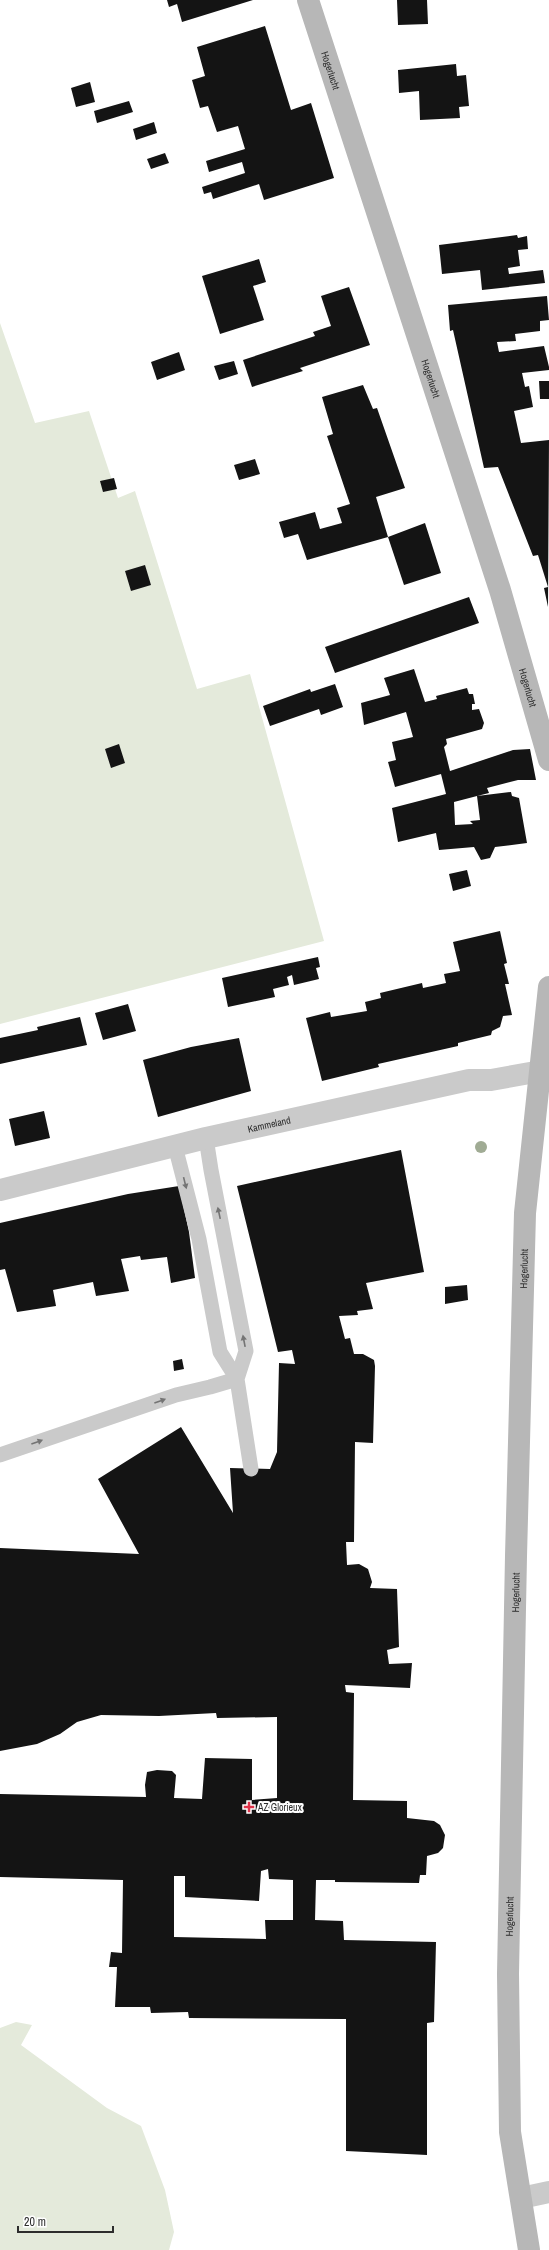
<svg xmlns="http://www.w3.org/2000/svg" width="549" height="2250" viewBox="0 0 549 2250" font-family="'Archivo Narrow',sans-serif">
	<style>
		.green { fill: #e4eadb }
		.building { fill: #141414; fill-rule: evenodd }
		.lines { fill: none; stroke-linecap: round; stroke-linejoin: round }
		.lane { stroke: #cacaca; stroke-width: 15 }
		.street { stroke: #cacaca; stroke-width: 22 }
		.secondary { stroke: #b7b7b7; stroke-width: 22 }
		.tree { fill: #a0ab94 }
		.oneway { fill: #747474 }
		.poi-dot { fill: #df344a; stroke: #fff; stroke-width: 1.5 }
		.labels { text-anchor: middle; stroke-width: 4; stroke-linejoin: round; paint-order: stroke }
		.street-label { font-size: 10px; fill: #2d2d2d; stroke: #fff }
		.poi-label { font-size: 10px; fill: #2d2d2d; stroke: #fff; text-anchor: start }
	</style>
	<rect width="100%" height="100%" fill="#fff"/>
	<!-- green -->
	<path class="green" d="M0 323 35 423 89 411 118 498 135 491 197 689 250 674 324 941 0 1024Z
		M16 2022 32 2025 21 2045 107 2108 141 2126 165 2190 174 2232 169 2250H0V2028Z"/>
	<!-- building -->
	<path class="building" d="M167 0H253L182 22 177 4 169 7Z
		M397 0H427L428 24 398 25Z
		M265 26 291 110 311 103 334 178 264 200 259 184 213 199 211 192 204 194 202 187 245 173 242 162 209 172 206 161 245 149 238 126 217 132 208 106 200 108 192 80 205 76 197 47Z
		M456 64 457 76 466 75 469 106 459 107 460 118 420 120 419 91 399 93 398 70Z
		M90 82 95 102 76 107 71 88Z
		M129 101 133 112 97 123 94 111Z
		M154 122 157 133 136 140 133 129Z
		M165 153 169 163 151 169 147 159Z
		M517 235 518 238 527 236 528 249 518 250 520 266 508 268 509 274 543 270 545 283 482 290 480 270 442 274 439 245Z
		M259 259 266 282 253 286 264 320 220 334 202 276Z
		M349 287 370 345 300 368 303 371 252 387 243 360 315 336 313 332 331 326 321 296Z
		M547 296 549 320 540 321V331L515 334 516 341 497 342 499 352 544 346 549 367V370L522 373 525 387 529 386 533 407 514 411 521 443 549 440 548 607 544 588 548 587 538 555 533 556 498 467 484 468 453 330 450 331 448 305Z
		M179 352 185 370 157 380 151 362Z
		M234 361 238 374 219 380 214 366Z
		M539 381H549V399H540Z
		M363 385 373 409 377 408 405 488 376 497 388 537 425 523 441 573 404 585 388 537 307 560 298 534 284 538 279 522 315 512 320 529 342 523 337 508 350 504 327 436 333 434 322 397Z
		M255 459 260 474 239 480 234 465Z
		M114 478 117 489 103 492 100 481Z
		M145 565 151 585 131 591 125 571Z
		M469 597 479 623 335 673 325 647Z
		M414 669 425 702 437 699 436 696 467 688 469 694H473L475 704H472V710L479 709 484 723 482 729 446 739 447 744 444 747 450 771 513 750 530 749 536 780H518L487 788 489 793 477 796 511 792 512 796 519 798 527 843 495 847 490 858 481 860 474 847 439 850 436 833 398 842 392 808 446 794 441 774 395 787 388 762 396 760 392 742 413 737 406 712 364 725 361 703 390 695 384 678ZM477 796 480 820 470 821 473 824 455 825 454 802Z
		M335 684 343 707 321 715 319 709 270 726 263 706 310 689 311 692Z
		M119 744 125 763 111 768 105 749Z
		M467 870 471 886 453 891 449 874Z
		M500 931 507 963 504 964 509 984H505L512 1015 503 1016 500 1027 492 1031 491 1035 458 1043V1046L378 1064 379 1067 322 1081 306 1018 330 1012 331 1017 367 1011 365 1002 381 998 380 993 422 983 423 988 446 983 444 974 460 971 453 942Z
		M318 957 320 967 316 968 319 979 294 985 292 975 287 977 289 985 273 989 275 997 228 1007 222 978Z
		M128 1004 136 1031 103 1040 95 1013Z
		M80 1017 87 1045 0 1064V1038L38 1030 37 1027Z
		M239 1038 251 1091 158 1117 143 1060 191 1047Z
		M44 1111 50 1138 15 1146 9 1119Z
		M401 1150 424 1272 366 1283 373 1309 357 1311 358 1315 339 1316 345 1339 350 1338 354 1354H363L374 1360 375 1366 373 1443 355 1442 354 1542H346L347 1565 359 1564 368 1569 372 1582 370 1588 397 1589 399 1647 387 1650 389 1664 412 1663 410 1688 345 1685 346 1692 354 1693 353 1800 407 1801V1818L434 1821 440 1825 445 1835 443 1848 438 1853 427 1856 426 1875H420L419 1883 335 1882V1880H316L315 1920 343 1921 344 1940 436 1942 434 2022 427 2023V2155L346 2151V2019L189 2018 188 2012 151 2013 150 2007H115L117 1967H109L111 1952 122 1953 123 1880 0 1877V1794L146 1797 145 1785 147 1772 157 1770 172 1771 176 1775 174 1798 202 1799 205 1758 252 1759V1800L277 1798V1717L217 1718 216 1713 159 1716 101 1715 77 1722 60 1734 37 1744 0 1751V1548L139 1554 98 1479 181 1427 233 1513 230 1468 270 1469 277 1452 279 1363 295 1364 292 1350 278 1352 237 1186ZM268 1869 269 1879 293 1880V1920H265L266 1939 174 1937V1876H185V1897L259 1901 261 1871Z
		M179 1186 189 1232 195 1278 171 1283 167 1257 141 1260 140 1256 121 1259 129 1291 96 1296 93 1282 53 1290 56 1306 17 1312 5 1269 0 1270V1223L128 1194Z
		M467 1285 468 1300 445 1304V1287Z
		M182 1359 184 1369 174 1371 173 1361Z"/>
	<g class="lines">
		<!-- lane -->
		<path class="lane" d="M206 1138 211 1170 246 1351 237 1379
			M175 1146 199 1239 220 1352 237 1379 251 1469
			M0 1455 176 1395 210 1387 237 1379"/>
		<!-- street -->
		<g class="street">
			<path id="s1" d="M0 1190 206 1138 469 1080H491L541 1071"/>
			<path d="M521 2198 549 2192"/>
		</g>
		<!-- secondary -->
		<g class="secondary">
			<path id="s2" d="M308 0 500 590 549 760"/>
			<path id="s3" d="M529 2250 510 2132 508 1974 516 1556 525 1213 549 987"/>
		</g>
	</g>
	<!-- trees -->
	<circle class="tree" cx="481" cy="1147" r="6"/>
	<!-- one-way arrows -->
	<defs><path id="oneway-solid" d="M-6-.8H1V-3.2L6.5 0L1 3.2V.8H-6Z"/></defs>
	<g class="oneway">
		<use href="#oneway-solid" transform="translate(185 1183) rotate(76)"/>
		<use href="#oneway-solid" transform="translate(219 1213) rotate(-102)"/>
		<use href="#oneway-solid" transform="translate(244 1341) rotate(-101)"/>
		<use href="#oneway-solid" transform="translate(160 1401) rotate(-20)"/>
		<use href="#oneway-solid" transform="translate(37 1442) rotate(-20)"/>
	</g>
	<!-- markers -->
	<path class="poi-dot" d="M247 1801h4v4h4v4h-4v4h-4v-4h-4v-4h4z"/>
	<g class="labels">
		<!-- street labels -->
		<g class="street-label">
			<text dy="4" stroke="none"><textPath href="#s2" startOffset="74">Hogerlucht</textPath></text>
			<text dy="4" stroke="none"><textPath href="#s2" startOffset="398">Hogerlucht</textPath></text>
			<text dy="4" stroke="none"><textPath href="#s2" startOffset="722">Hogerlucht</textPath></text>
			<text dy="4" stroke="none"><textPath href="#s1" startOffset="277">Kammeland</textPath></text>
			<text dy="4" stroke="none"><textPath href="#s3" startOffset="983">Hogerlucht</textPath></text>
			<text dy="4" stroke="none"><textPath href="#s3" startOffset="659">Hogerlucht</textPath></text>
			<text dy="4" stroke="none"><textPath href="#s3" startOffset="335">Hogerlucht</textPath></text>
		</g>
		<!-- poi labels -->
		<g class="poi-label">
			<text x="258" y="1811">AZ Glorieux</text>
		</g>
	</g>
	<!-- scale -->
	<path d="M18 2226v6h95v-6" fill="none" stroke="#2d2d2d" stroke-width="2"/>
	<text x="24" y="2226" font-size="12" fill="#2d2d2d" stroke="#ffffff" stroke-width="3" paint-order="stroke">20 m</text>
</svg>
